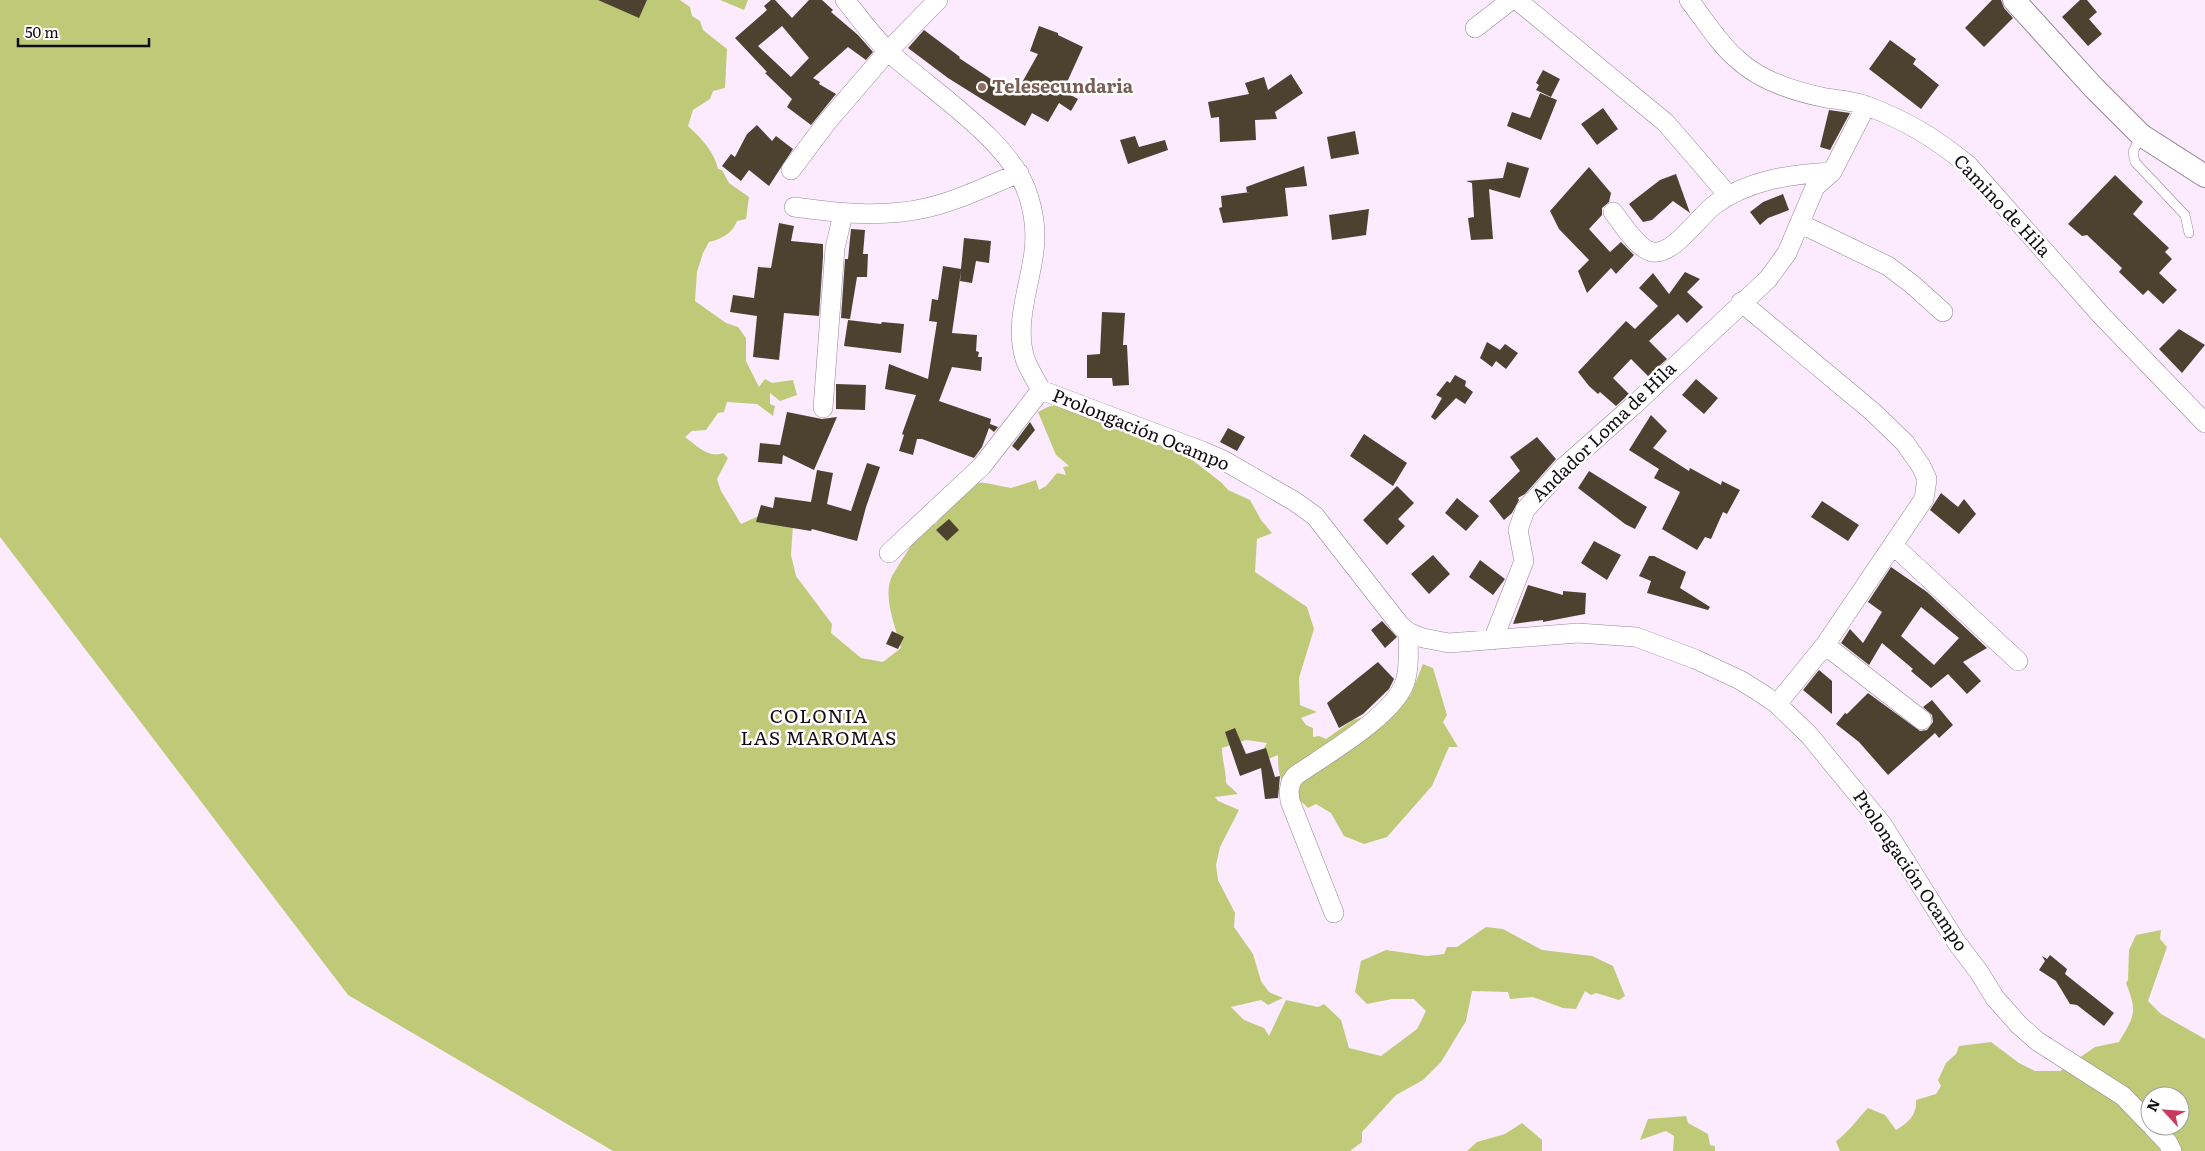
<svg xmlns="http://www.w3.org/2000/svg" width="2205" height="1151" viewBox="0 0 2205 1151" font-family="Literata,serif">
	<style>
		.forest { fill: #bfca79; fill-rule: evenodd }
		.building { fill: #4d4230; fill-rule: evenodd }
		.lines { fill: none; stroke-linecap: round; stroke-linejoin: round }
		.service-casing { stroke: #968697; stroke-width: 10 }
		.minor-casing { stroke: #968697; stroke-width: 20 }
		.tertiary-casing { stroke: #968697; stroke-width: 24 }
		.service { stroke: #fff; stroke-width: 9 }
		.minor { stroke: #fff; stroke-width: 19 }
		.tertiary { stroke: #fff; stroke-width: 22 }
		.education-dot { fill: #8d6e63; stroke: #fefefe; stroke-width: 2 }
		.labels { text-anchor: middle; stroke-width: 5; stroke-linejoin: round; paint-order: stroke }
		.education-label { font-size: 18px; font-weight: bold; fill: #785e54; stroke: #fefefe; text-anchor: start }
		.street-label { font-size: 18px; fill: #120c13; stroke: #fefefe }
		.neighbourhood-label { font-size: 19px; letter-spacing: 1px; fill: #120c13; stroke: #fefefe }
	</style>
	<rect width="100%" height="100%" fill="#fceafe"/>
	<!-- forest -->
	<path class="forest" d="M0 0H680L690 7 692 16 700 21 703 30 727 49 725 88 713 91 710 99 693 110 688 126C701 138 714 151 718 169L722 170 729 183 749 197 746 219 737 221C733 233 721 239 709 242L703 253 697 272 695 301 726 323 738 327 746 338V361L759 387 765 379 772 383 793 380 797 395 780 401 770 393V404L775 406 773 416 757 404 727 402 724 412 718 413 706 430 692 431 685 437C696 445 709 459 723 453L728 458 717 479 721 491 741 524 763 514 793 525 791 555 796 576 832 624 831 633 861 658 883 662 901 648C896 628 882 596 892 576 901 560 912 547 919 529L936 524 956 481 986 483 1011 488 1036 480 1039 490 1046 486 1057 473 1066 475 1063 467 1069 466 1056 455 1038 412 1050 406H1069L1182 452 1222 483 1228 490 1250 500 1261 520 1272 533 1257 539 1255 572 1307 607 1314 629 1299 678 1300 705 1317 712 1301 718 1306 725 1313 728V737L1319 736 1326 739 1353 720 1382 712 1398 699 1410 696 1423 664 1433 668 1447 715 1443 722 1458 747H1449L1432 786 1387 837 1364 844 1344 836 1331 813 1316 804 1308 808C1287 786 1278 789 1278 755L1263 761 1260 755 1267 743 1246 740 1222 748C1222 760 1226 770 1226 783L1238 794 1215 797 1218 801 1239 810 1220 847 1216 865 1218 880 1235 913 1234 927 1253 954 1261 981 1269 992 1283 998 1268 1005 1261 1000 1231 1007 1244 1020 1264 1028 1269 1036 1286 1000 1318 1007 1324 1004 1341 1020 1349 1048 1381 1056 1417 1029 1426 1011 1414 999H1392L1367 1004 1355 992 1361 961 1386 950 1427 956 1444 954 1447 947H1457L1486 927 1503 929 1542 950 1592 956 1613 966 1625 996 1619 1000 1596 993 1591 995 1585 991 1576 1009 1563 1008 1533 997 1510 999 1508 992 1472 991 1466 1021 1441 1062 1423 1080 1396 1095 1362 1132V1142L1350 1151H613L348 995 0 537Z
		M720 0H748L744 10Z
		M2161 930 2160 939 2167 947 2148 1001 2161 1014 2205 1039V1151H1840L1836 1141C1849 1132 1857 1119 1868 1108L1885 1115 1896 1130C1909 1122 1917 1115 1916 1100L1936 1094 1941 1086 1938 1080 1946 1063 1956 1054 1959 1046 1991 1042 2019 1063 2035 1071H2060L2095 1047 2119 1042C2134 1016 2138 1013 2126 983L2128 980 2129 950 2136 935ZM2150 1096H2180V1126H2150Z
		M1686 1116 1688 1123 1708 1134 1710 1145 1715 1146V1151H1673L1674 1136 1666 1131 1640 1140 1648 1119Z
		M1522 1123 1542 1140V1151H1467L1477 1142 1505 1134Z"/>
	<!-- building -->
	<path class="building" d="M598 0H647L639 18Z
		M771 0H775L792 18 809 0H822L833 10 831 12 858 35 873 52 866 60 848 47 813 78 820 82 819 84 836 94 811 125 787 107 792 99 765 73 767 72 735 38 767 10 764 6ZM782 26 809 58 791 77 758 46Z
		M1992 0H2001L2004 8 2013 18 1984 47 1965 28Z
		M2080 0H2087L2097 12 2089 19 2102 34 2088 46 2062 17Z
		M1039 26 1058 33V35L1083 47 1063 91 1078 99 1071 111 1059 103 1048 122 1032 113 1025 126 948 78 908 48 924 30 960 57 959 58 1015 95 1038 54 1030 51Z
		M1890 40 1916 59 1913 64 1939 85 1921 109 1869 69Z
		M1543 70 1560 79 1551 97 1536 90 1539 85 1536 83Z
		M1291 74 1303 93 1275 112 1277 119 1255 120 1256 140 1220 142 1219 117 1211 118 1208 102 1249 94 1245 83 1264 77 1268 90Z
		M1540 93 1557 100 1541 140 1507 126 1512 112 1530 118Z
		M1603 108 1618 129 1597 145 1581 124Z
		M1829 110 1850 113 1830 150 1820 147Z
		M757 125 772 141 776 136 793 149 769 186 749 170 741 181 722 166 731 154 735 157 747 134Z
		M1355 131 1359 154 1331 159 1327 137Z
		M1135 136 1139 147 1165 140 1168 150 1128 164 1120 140Z
		M1507 162 1529 168 1520 198 1489 189 1493 239 1471 240 1468 218 1474 217 1472 183 1466 181 1503 178Z
		M1304 166 1307 186 1285 188 1288 216 1223 223 1219 208 1222 207 1221 196 1250 192H1247L1246 187Z
		M1589 167 1611 193 1609 202 1602 208V215L1589 229 1610 252 1621 242 1634 255 1616 274 1611 268 1587 293 1578 271 1589 260 1559 229 1550 211Z
		M1676 174 1690 213 1673 201 1652 220 1643 222 1629 204 1660 180Z
		M2115 175 2143 202 2133 214 2169 248 2165 252 2172 259 2159 273 2177 290 2163 304 2148 290 2143 295 2119 272 2122 268 2087 235 2082 236 2068 224Z
		M1783 194 1789 210 1768 218 1760 225 1750 212 1763 202Z
		M1369 209 1366 235 1332 240 1329 215Z
		M779 223 794 226 791 241 823 244V257L819 316 784 313 779 360 753 357 757 316 730 312 733 295 754 298 758 267 771 268Z
		M851 229 865 230 863 254H868L867 277H857L850 319 841 318 845 259H848Z
		M964 238 991 241 989 263 976 261 972 283 960 281 961 271 952 333 977 335 976 351 979 352 978 357H982L981 371 952 367 939 401 991 419 990 424 998 427 994 432 989 428 982 447 974 458 922 439H917L913 455 899 451 904 435 902 434 916 395 885 389 889 364 928 379 937 322 929 321 932 299 938 300 943 266 961 269Z
		M1685 272 1700 279 1687 292 1703 307 1687 323 1678 314 1649 341 1667 359 1648 376 1631 359 1613 378 1629 394 1616 406 1600 392 1598 394 1589 386 1578 372 1626 321 1635 329 1658 306 1639 288 1653 273 1669 294Z
		M1102 312 1125 313 1123 345H1127L1129 385 1113 386 1112 378H1087V355L1100 354Z
		M848 320 881 324 882 322 904 324 901 353 844 346Z
		M2179 329 2205 345 2182 373 2159 349Z
		M1487 342 1500 350 1505 344 1518 353 1506 369 1496 361 1492 367 1480 358Z
		M1455 375 1466 381 1465 386 1473 392 1465 404 1456 398 1435 420 1431 417 1442 398 1436 395 1447 381 1450 383Z
		M1696 379 1718 398 1704 414 1682 395Z
		M836 384 866 385 865 410 836 409Z
		M787 412 822 419 837 417 814 470 783 455 782 464 758 462 760 443 780 445Z
		M1651 415 1667 431 1653 448 1689 471 1690 468 1721 485 1722 481 1740 490 1727 514 1723 512 1711 539 1705 537 1697 550 1662 529 1680 492 1654 478 1659 469 1629 450Z
		M1030 422 1035 430 1018 451 1012 446Z
		M1228 428 1245 437 1237 451 1220 442Z
		M1364 434 1407 463 1393 486 1350 456Z
		M1537 437 1556 459 1525 494 1518 498 1519 500 1512 513 1504 520 1489 501 1520 471 1510 457Z
		M867 463 880 467 866 507 857 541 812 529 811 531 756 522 761 505 773 508 775 497 811 502 817 470 833 473 827 504 851 511Z
		M1589 471 1647 507 1635 529 1625 524 1578 488Z
		M1397 486 1414 503 1398 519 1405 526 1387 545 1363 520Z
		M1941 493 1958 507 1964 499 1976 514 1959 534 1930 510Z
		M1457 498 1479 516 1466 531 1445 513Z
		M1822 501 1859 525 1848 541 1811 517Z
		M949 519 959 530 947 541 936 530Z
		M1594 541 1621 555 1607 580 1581 563Z
		M1433 555 1450 574 1429 594 1411 574Z
		M1649 556H1654L1686 572 1680 588 1710 607 1708 610 1647 593 1651 581 1639 576Z
		M1480 560 1505 579 1493 595 1469 577Z
		M1891 567 1927 592 1987 648 1963 662 1981 681 1967 694 1948 674 1931 688 1911 671 1913 669 1882 643 1869 665 1841 643 1850 629 1863 643 1882 612 1868 602ZM1921 607 1959 638 1934 665 1901 636Z
		M1528 585 1563 595V591L1586 593 1585 614 1543 622V620L1513 624Z
		M1382 621 1397 637 1385 648 1371 630Z
		M892 631 904 637 898 649 886 644Z
		M1378 662 1394 679 1389 689 1363 714 1339 728 1327 703Z
		M1819 670 1832 681V714L1803 690Z
		M1868 693 1920 731 1927 730 1933 722 1932 715 1923 707 1932 700 1953 725 1939 738 1935 733 1888 775 1859 742 1836 724 1845 713 1847 714Z
		M1235 728 1246 754 1266 748 1275 777 1280 776 1278 798 1265 799 1261 768 1240 776 1225 732Z
		M2050 955 2067 969 2065 974 2114 1013 2104 1026 2077 1005 2070 1004 2056 981 2039 970 2045 961 2042 956 2047 959Z"/>
	<g class="lines">
		<!-- service casing -->
		<g class="service-casing">
			<path id="service" d="M2141 135 2133 152 2135 162 2185 215 2189 233"/>
		</g>
		<!-- minor casing -->
		<g class="minor-casing">
			<path id="minor" d="M845 0C859 17 873 37 889 52 931 91 1014 142 1029 198 1034 214 1036 234 1034 251 1030 286 1014 323 1025 359 1029 370 1036 380 1041 390L1202 451 1223 460 1294 501 1315 516 1400 625 1408 632 1423 638 1449 643 1578 633 1636 637 1695 659 1740 680 1761 693 1777 704 1809 735 1882 824 1957 943 1979 972 1995 998 2019 1025 2037 1041 2123 1096 2150 1124
				M1517 0 1666 123 1728 195
				M1689 0C1703 18 1720 45 1737 59 1760 81 1796 92 1826 98 1840 100 1855 101 1867 106 1907 121 1935 138 1968 165L2100 314 2205 423
				M1475 28 1511 0
				M791 170 827 122 888 51 938 0
				M794 207C838 213 882 218 926 208 958 201 989 185 1019 173
				M1613 212C1622 223 1638 250 1653 252 1673 255 1698 218 1713 206 1747 180 1791 174 1832 172
				M1801 224 1888 266 1913 285 1943 312
				M1741 302 1873 412 1905 443 1921 466 1927 479 1924 499 1825 645 1777 704
				M823 408 835 248 843 214
				M1893 545 2018 661
				M889 553 982 466 1041 390
				M1493 640 1524 561 1518 530 1525 510 1564 467 1634 405 1768 279 1787 253 1815 187 1832 172 1866 106
				M1825 645 1922 720
				M1334 913 1290 801 1289 791 1291 782 1295 776C1325 755 1394 716 1405 682 1410 666 1408 648 1408 632
				M2152 1126 2168 1143 2172 1151"/>
		</g>
		<!-- tertiary casing -->
		<g class="tertiary-casing">
			<path id="tertiary" d="M2014 0 2094 88 2141 135 2205 176"/>
		</g>
		<!-- service -->
		<use href="#service" class="service"/>
		<!-- minor -->
		<use href="#minor" class="minor"/>
		<!-- tertiary -->
		<use href="#tertiary" class="tertiary"/>
	</g>
	<!-- markers -->
	<circle class="education-dot" cx="982" cy="87" r="5"/>
	<g class="labels">
		<!-- education labels -->
		<g class="education-label">
			<text x="992" y="93">Telesecundaria</text>
		</g>
		<!-- street labels -->
		<g class="street-label">
			<text transform="translate(2002 206) rotate(47)" y="6">Camino de Hila</text>
			<text transform="translate(1141 430) rotate(22)" y="6">Prolongación Ocampo</text>
			<text transform="translate(1604 432) rotate(-44)" y="6">Andador Loma de Hila</text>
			<text transform="translate(1910 871) rotate(56)" y="6">Prolongación Ocampo</text>
		</g>
		<!-- neighbourhood labels -->
		<g class="neighbourhood-label">
			<text x="819" y="723">COLONIA<tspan x="819" dy="22">LAS MAROMAS</tspan></text>
		</g>
	</g>
	<!-- north arrow -->
	<g transform="translate(2165 1111) rotate(296)"><circle r="24" fill="#fefefe" stroke="#a09da0"/>
	<path d="M0-4L9 19L0 12L-9 19Z" fill="#c93a61"/>
	<text y="-8" font-size="14" font-weight="bold" text-anchor="middle" fill="#120c13">N</text>
	</g>
	<!-- scale -->
	<path d="M18 38v8h131v-8" fill="none" stroke="#120c13" stroke-width="2.5"/>
	<text x="25" y="38" font-size="15" fill="#120c13" stroke="#fefefe" stroke-width="4" paint-order="stroke">50 m</text>
</svg>
